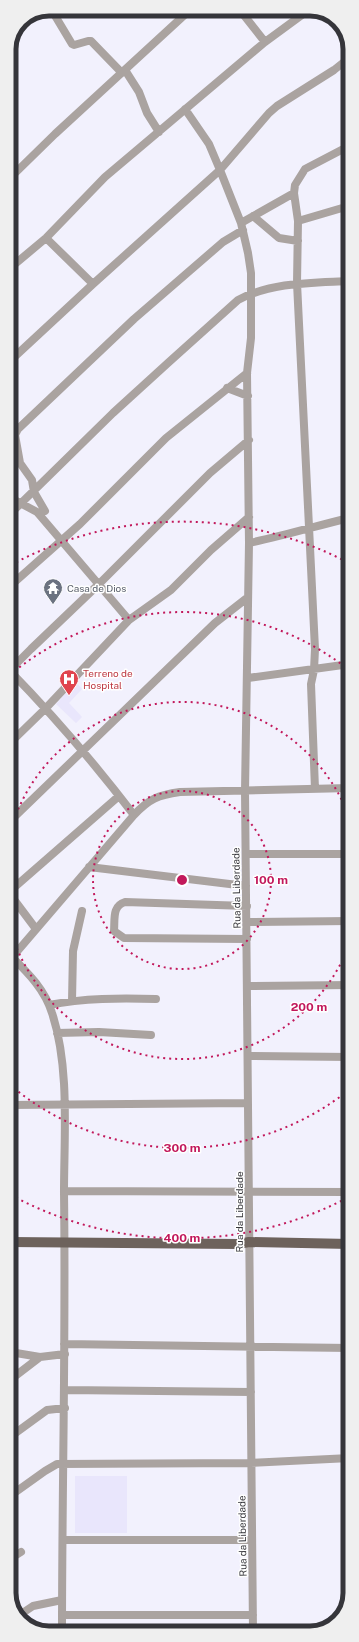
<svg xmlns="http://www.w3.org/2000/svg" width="359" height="1642" viewBox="0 0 359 1642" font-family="'Public Sans',sans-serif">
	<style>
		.built { fill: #e9e6fc }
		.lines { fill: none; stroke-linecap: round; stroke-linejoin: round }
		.minor { stroke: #aaa3a0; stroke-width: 8 }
		.major { stroke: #6d625c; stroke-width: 10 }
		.ring { fill: none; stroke: #c2185b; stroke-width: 2; stroke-dasharray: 2 4 }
		.labels { text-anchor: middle; stroke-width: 3; stroke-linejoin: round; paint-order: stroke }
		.worship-label { font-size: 10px; fill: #5b616d; stroke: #fff; text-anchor: start }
		.health-label { font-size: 10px; fill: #be3a42; stroke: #fff; text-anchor: start }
		.street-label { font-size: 10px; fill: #35353a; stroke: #fff }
		.rim { fill: none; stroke: #35353a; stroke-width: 5 }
		.centre { fill: #c2185b; stroke: #fff; stroke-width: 2 }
		.ring-label { font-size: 12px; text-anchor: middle; font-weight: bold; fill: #c2185b; stroke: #fff; stroke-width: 3; stroke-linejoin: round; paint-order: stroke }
	</style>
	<rect width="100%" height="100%" fill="#f2f1fd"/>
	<!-- built -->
	<path class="built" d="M76 682 82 689 69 703 82 717 76 723 56 704Z
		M75 1476H127V1533H75Z"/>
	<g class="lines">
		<!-- minor -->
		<path class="minor" d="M51 9 72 44 74 45 88 41H91L122 73
			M239 9 265 42
			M125 70 139 92 147 113 159 132
			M185 109 209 144 220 170 241 223 248 253 251 273V338L247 373 249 543 245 791 253 1632
			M9 179 55 134 191 9
			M253 216 279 238 298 241
			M298 221 349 206
			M241 223 294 193
			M46 238 93 284
			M9 269 46 238 105 177 265 42 310 9
			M10 361 93 284 220 170 269 113 277 106 334 70 349 58
			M227 388 248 396
			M9 497 37 512 129 620
			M45 511 34 492 32 480 20 463 15 435 18 429 134 319 223 242 243 230
			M9 515 113 413 169 362 238 300C272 282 312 283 349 281
			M249 543C283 536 316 526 349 518
			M9 587 80 524 166 438 247 373
			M9 670C54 716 95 764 134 815
			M9 671 31 649 99 584 210 473 249 440
			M248 678 350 664
			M9 744 46 708 129 620 171 590 211 550 249 517
			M315 789 311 684 314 670 315 649 297 283 298 221 294 193 295 185 305 169 349 146
			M9 822 215 623 247 598
			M246 854H350
			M89 867 246 886
			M9 892 119 796
			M9 893 36 929
			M247 906 125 902C112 906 115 919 114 931L124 938 247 939
			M247 922 350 921
			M12 957C29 974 45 990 52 1013 70 1067 64 1136 64 1192 66 1339 62 1486 62 1633
			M9 961 134 815C149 799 158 795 180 792L350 788
			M247 986 350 985
			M72 1001 73 951 82 911
			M49 1005C84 998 120 998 156 999
			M57 1033 99 1032 151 1035
			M248 1056 350 1057
			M9 1105 248 1103
			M64 1191 350 1192
			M64 1344 350 1348
			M10 1352 40 1357
			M10 1380 40 1357 65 1354
			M65 1390 251 1392
			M10 1437 47 1410 65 1408
			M10 1496 45 1471 57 1464 251 1463 350 1458
			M63 1540H252
			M10 1559 21 1552
			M62 1615H253
			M18 1616 33 1606 62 1600"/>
		<!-- major -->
		<path class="major" d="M10 1242 238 1244 249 1242 350 1244"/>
	</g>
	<!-- distance rings -->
	<g class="ring">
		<circle cx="182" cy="880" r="89"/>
		<path d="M350 943A179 179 0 0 1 10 928M10 832A179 179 0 0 1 349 816"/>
		<path d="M349 1090A268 268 0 0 1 10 1085M10 675A268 268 0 0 1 349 670"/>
		<path d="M347 1198A358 358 0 0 1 11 1195M11 565A358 358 0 0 1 347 562"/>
	</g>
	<!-- icons -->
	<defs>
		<g id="temple-pin" transform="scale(1)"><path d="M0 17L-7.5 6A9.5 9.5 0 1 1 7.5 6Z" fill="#6b7280" stroke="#fff"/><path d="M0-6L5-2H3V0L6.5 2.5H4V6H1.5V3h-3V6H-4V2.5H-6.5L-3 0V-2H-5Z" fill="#fff"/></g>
		<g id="hospital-pin" transform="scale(1)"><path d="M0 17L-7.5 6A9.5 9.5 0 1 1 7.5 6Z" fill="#e0444e" stroke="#fff"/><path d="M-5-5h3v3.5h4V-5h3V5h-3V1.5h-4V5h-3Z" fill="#fff"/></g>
	</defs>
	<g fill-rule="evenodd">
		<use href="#temple-pin" x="53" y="588"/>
		<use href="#hospital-pin" x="69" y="679"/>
	</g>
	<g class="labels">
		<!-- worship labels -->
		<g class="worship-label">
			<text x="67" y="592">Casa de Dios</text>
		</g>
		<!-- health labels -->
		<g class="health-label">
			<text x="83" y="677">Terreno de<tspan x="83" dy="12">Hospital</tspan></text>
		</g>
		<!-- street labels -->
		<g class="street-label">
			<text transform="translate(236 888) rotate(-91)" y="4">Rua da Liberdade</text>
			<text transform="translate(239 1212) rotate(-90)" y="4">Rua da Liberdade</text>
			<text transform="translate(242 1536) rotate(-91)" y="4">Rua da Liberdade</text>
		</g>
	</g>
	<!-- crop -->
	<path d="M0 0H359V1642H0ZM49 16H310A33 33 0 0 1 343 49V1593A33 33 0 0 1 310 1626H49A33 33 0 0 1 16 1593V49A33 33 0 0 1 49 16Z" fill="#efefef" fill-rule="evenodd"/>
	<path class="rim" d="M49 16H310A33 33 0 0 1 343 49V1593A33 33 0 0 1 310 1626H49A33 33 0 0 1 16 1593V49A33 33 0 0 1 49 16Z"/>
	<circle cx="182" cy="880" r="6" class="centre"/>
	<g class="ring-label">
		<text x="271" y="884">100 m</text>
		<text x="309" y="1011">200 m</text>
		<text x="182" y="1152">300 m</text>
		<text x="182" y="1242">400 m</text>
	</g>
</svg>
